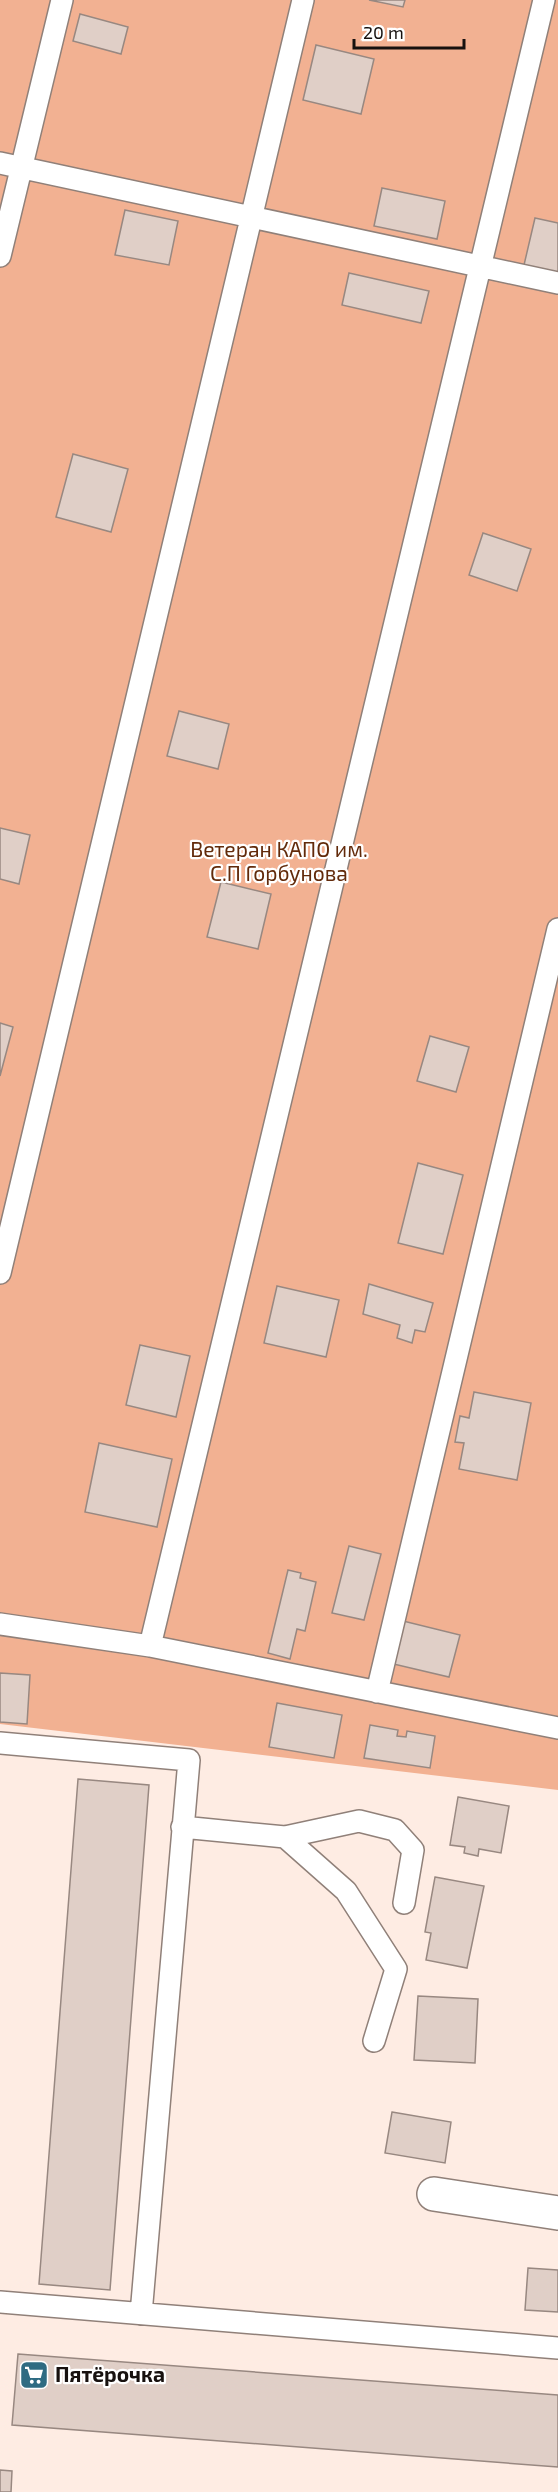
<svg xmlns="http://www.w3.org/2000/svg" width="558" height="2492" viewBox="0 0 558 2492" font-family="'Exo 2',sans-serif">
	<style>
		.green { fill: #f2b192 }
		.building { fill: #e0cfc7; stroke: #988881; stroke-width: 1.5 }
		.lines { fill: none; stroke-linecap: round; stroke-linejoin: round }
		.service-casing { stroke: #908079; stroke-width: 24 }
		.minor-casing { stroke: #908079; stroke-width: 36 }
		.service { stroke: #fff; stroke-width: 21 }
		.minor { stroke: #fff; stroke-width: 33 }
		.labels { text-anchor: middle; stroke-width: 4.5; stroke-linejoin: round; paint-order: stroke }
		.park-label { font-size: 21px; fill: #622a0a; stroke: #fff }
		.poi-label { font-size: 21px; font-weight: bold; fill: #17110f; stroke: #fff; text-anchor: start }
	</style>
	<rect width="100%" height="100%" fill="#feece3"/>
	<!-- green -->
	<path class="green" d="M0 0H558V1790L0 1724Z"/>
	<!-- building -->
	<path class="building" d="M369 0H405L403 7Z
		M80 14 128 27 121 54 73 41Z
		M316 45 374 59 361 114 303 100Z
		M382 188 445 201 437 239 374 226Z
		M125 210 178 221 169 265 115 255Z
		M535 218 558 223V273L524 265Z
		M349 273 429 291 421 323 342 305Z
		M73 454 128 469 111 532 56 517Z
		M483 533 531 549 517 591 469 575Z
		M179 711 229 724 218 769 167 756Z
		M0 828 30 835 19 884 0 879Z
		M221 882 271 894 258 949 207 937Z
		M0 1023 13 1027 0 1076Z
		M430 1036 469 1047 456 1092 417 1081Z
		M418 1163 463 1175 443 1254 398 1243Z
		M369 1284 433 1303 425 1332 415 1330 412 1343 397 1338 400 1325 363 1314Z
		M277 1286 339 1300 326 1357 264 1343Z
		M140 1345 190 1356 176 1417 126 1405Z
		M474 1392 531 1403 517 1480 459 1469 464 1443 455 1442 460 1416 469 1418Z
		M99 1443 172 1459 157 1527 85 1512Z
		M349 1546 381 1554 364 1620 332 1613Z
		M288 1570 301 1573 300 1578 316 1582 305 1631 297 1629 290 1659 268 1653Z
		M395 1619 460 1635 449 1677 385 1662Z
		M0 1673 30 1675 27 1724 0 1722Z
		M277 1703 342 1715 334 1758 269 1747Z
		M370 1725 398 1730 397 1736 406 1737 407 1731 435 1736 430 1768 364 1758Z
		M78 1779 149 1785 110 2290 39 2284Z
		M458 1797 509 1806 501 1853 479 1849 478 1856 464 1853 465 1847 450 1845Z
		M435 1877 484 1886 467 1968 426 1960 431 1933 425 1932Z
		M418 1996 478 1999 475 2063 414 2060Z
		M392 2112 451 2122 445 2163 385 2153Z
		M528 2268 558 2270V2312L525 2310Z
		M18 2354 558 2395V2467L12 2425Z
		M0 2470 12 2471 11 2492H0Z"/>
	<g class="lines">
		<!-- service casing -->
		<g class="service-casing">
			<path id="service" d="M0 163 558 283
				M0 256 62 0
				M0 1273 303 0
				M0 1624 150 1646 558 1728
				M150 1646 544 0
				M377 1692 558 929
				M0 1743 189 1760 141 2314
				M182 1827 285 1837 346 1891 396 1969 374 2041
				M285 1837 359 1821 395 1830 413 1850 404 1903
				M0 2302 558 2348"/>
		</g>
		<!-- minor casing -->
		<g class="minor-casing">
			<path id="minor" d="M434 2194 558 2213"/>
		</g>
		<!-- service -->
		<use href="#service" class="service"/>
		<!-- minor -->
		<use href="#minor" class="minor"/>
	</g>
	<!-- icons -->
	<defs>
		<g id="supermarket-square" transform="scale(1.5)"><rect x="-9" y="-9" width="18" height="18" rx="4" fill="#2e6b82" stroke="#fff"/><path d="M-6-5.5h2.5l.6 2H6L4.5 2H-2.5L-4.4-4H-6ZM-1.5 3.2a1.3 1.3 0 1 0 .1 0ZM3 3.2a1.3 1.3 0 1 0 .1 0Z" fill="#fff"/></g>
	</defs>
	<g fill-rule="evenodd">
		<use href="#supermarket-square" x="34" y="2375"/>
	</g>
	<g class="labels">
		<!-- park labels -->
		<g class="park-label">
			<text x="279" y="857">Ветеран КАПО им.<tspan x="279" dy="24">С.П Горбунова</tspan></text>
		</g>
		<!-- poi labels -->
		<g class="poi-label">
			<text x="55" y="2382">Пятёрочка</text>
		</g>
	</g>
	<!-- scale -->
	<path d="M354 39v9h110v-9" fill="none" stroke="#17110f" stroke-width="3"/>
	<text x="363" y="39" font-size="18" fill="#17110f" stroke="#ffffff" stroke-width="4.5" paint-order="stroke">20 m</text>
</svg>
